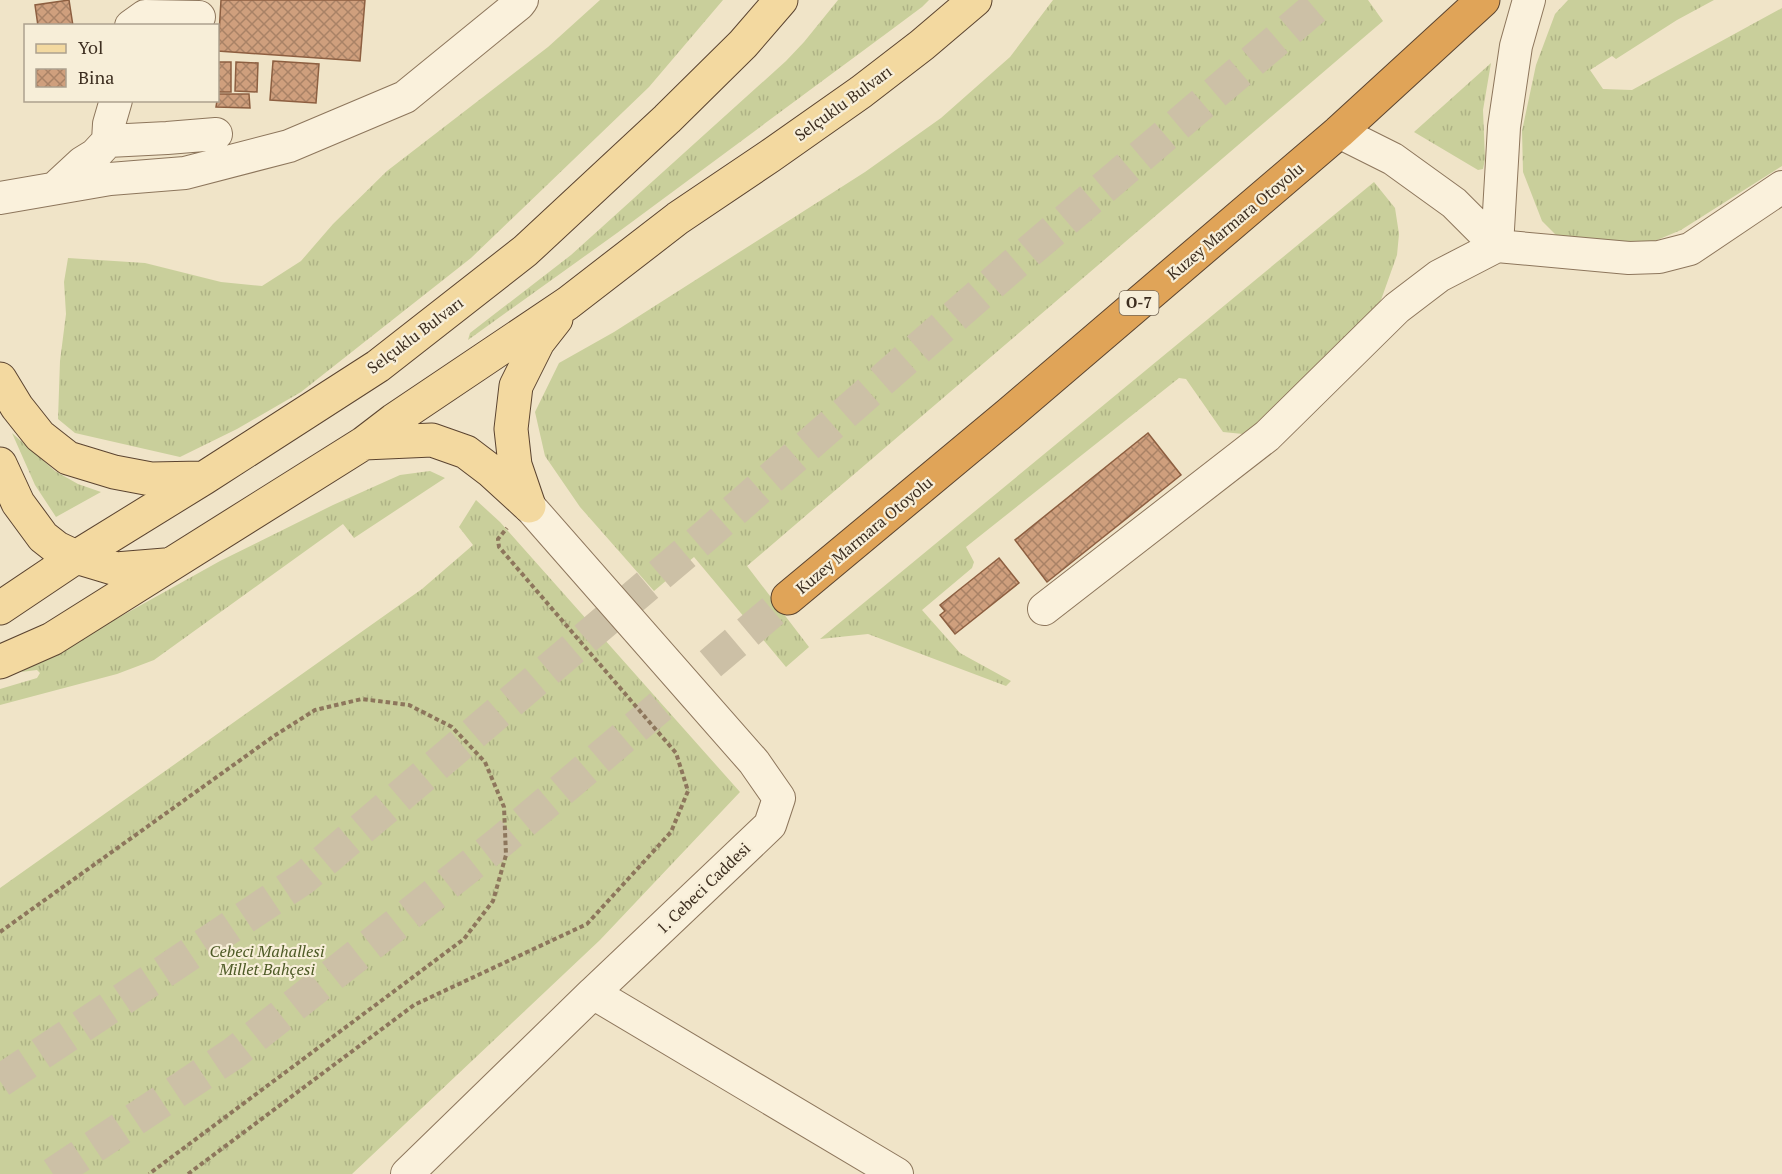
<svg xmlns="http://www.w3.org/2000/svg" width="1782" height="1174" viewBox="0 0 1782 1174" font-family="'PT Serif',serif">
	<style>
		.grass { fill: url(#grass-tufts) }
		.building { fill: url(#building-cross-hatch); stroke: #8d5f41; stroke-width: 1.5 }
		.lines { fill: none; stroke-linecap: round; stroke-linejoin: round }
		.highway-tunnel { stroke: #ccc0a6; stroke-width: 33; stroke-dasharray: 33 16; stroke-linecap: butt }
		.minor-casing { stroke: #8d765c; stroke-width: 34 }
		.major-casing { stroke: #5b4430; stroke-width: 35 }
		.highway-casing { stroke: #5b4430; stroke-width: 35 }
		.path { stroke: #8d765c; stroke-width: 4; stroke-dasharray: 4.5 3; stroke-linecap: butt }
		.minor { stroke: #faf1dc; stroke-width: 32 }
		.major { stroke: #f3d9a0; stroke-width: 33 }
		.highway { stroke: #e0a458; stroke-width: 33 }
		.labels { text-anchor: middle; stroke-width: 4.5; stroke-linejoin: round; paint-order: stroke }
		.shield { fill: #f7eed8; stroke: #756857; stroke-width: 1.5 }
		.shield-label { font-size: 15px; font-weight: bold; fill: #3d2e20 }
		.street-label { font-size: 16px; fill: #3d2e20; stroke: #f7eed8 }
		.park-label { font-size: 16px; font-style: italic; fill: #4d5a26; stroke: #f7eed8 }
	</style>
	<defs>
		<pattern id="grass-tufts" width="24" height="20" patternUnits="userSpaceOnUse" patternTransform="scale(1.5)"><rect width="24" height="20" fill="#c9cf9b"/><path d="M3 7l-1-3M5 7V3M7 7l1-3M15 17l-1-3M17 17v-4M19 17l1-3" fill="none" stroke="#aeb285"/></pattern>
		<pattern id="building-cross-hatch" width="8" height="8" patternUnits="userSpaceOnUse" patternTransform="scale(1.5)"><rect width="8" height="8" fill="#cf9f7d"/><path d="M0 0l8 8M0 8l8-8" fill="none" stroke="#a98266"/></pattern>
	</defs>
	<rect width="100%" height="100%" fill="#f0e4c8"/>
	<!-- grass -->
	<path class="grass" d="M600 0H723L649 87 471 258 301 392 237 429 180 457 75 433 58 419 60 361 66 314 64 282 68 258 145 263 221 282 262 286 301 261 333 224 387 171 548 47Z
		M838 0H929L922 7 883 36 617 233 468 340 470 333 571 255 786 61 804 42Z
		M1053 0H1368L1383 21 747 566 809 647 786 667 694 557 654 591 580 507 545 456 535 412 559 363 614 332 865 172 941 118 1010 57Z
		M1568 0H1714L1677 20 1616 59 1612 56 1590 70 1603 89 1632 90 1782 8V166L1681 230 1650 243 1608 248 1559 238 1542 221 1523 172 1522 131 1536 65 1555 14Z
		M1491 63 1483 110 1485 159 1483 169 1478 170 1414 132Z
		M1374 182 1395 208 1399 234 1397 255 1381 300 1350 343 1253 435 1223 432 1186 379 1179 378 966 547 974 562 972 568 922 610 960 653 1011 681 1006 686 868 634 820 639Z
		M12 433 55 471 78 484 101 492 56 517 35 485Z
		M430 471 445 478 354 538 343 524 154 660 117 674 0 705V689L37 678 40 673 37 670 21 672 220 561 333 505 400 475Z
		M476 500 500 522 740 792 600 940 352 1174H0V888L422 589 473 545 459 527Z"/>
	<!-- building -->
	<path class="building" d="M69 0 73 26H38L35 5Z
		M221 0H365L360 61 218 51Z
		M273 61 319 64 316 103 270 100Z
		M218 62H231V92H218Z
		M236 62 258 63 257 92 235 91Z
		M218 94H249L250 108 216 107Z
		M1148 433 1181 475 1047 582 1015 540Z
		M999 558 1019 583 955 634 940 615 945 611 940 605Z"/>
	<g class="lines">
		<!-- highway-tunnel -->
		<path class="highway-tunnel" d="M0 1081 304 878 704 537 1012 266 1324 0
			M53 1174 234 1053 499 843 788 598"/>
		<!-- minor casing -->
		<g class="minor-casing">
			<path id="minor" d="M131 26 145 16 199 17
				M1339 132 1393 159 1454 203 1497 246
				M108 141 167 138 216 134
				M55 188 82 163 95 155 108 141 109 124 116 100
				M0 198 110 179 185 173 289 146 405 97 519 4 522 0
				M1497 246 1504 127 1516 46 1529 0
				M529 506 754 762 779 798 770 825 593 993 897 1174
				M1044 609 1267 436 1397 308 1439 276 1497 246 1629 258 1659 257 1690 249 1782 187
				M407 1174 593 993"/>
		</g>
		<!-- major casing -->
		<g class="major-casing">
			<path id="major" d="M0 379 17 407 40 436 68 458 114 472 151 479 202 478
				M364 443 432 440 466 452 491 471 527 504
				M0 464 18 503 43 537 57 548 76 557 116 569 165 565
				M529 506 515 465 511 429 516 386 538 342 556 319
				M0 608 76 557 204 478 378 366 525 251 667 119 743 44 781 0
				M0 662 52 639 364 443 394 420 568 303 678 218 770 156 861 92 922 45 975 0"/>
		</g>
		<!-- highway casing -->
		<g class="highway-casing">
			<path id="highway" d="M788 598 1009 414 1339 132 1483 0"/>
		</g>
		<!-- path -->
		<path class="path" d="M0 932 274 736 315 710 362 699 409 705 452 727 485 762 504 807 506 855 493 901 464 939 149 1174
			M188 1174 414 1005 587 924 671 832 688 791 676 753 499 547 498 539 507 528"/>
		<!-- minor -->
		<use href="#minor" class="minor"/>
		<!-- major -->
		<use href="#major" class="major"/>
		<!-- highway -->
		<use href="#highway" class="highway"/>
	</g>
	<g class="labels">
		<!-- shield labels -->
		<rect class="shield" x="1119.5" y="291" width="39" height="24" rx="4.5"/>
		<g class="shield-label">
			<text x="1139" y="308">O-7</text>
		</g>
		<!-- street labels -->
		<g class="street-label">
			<text transform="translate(843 103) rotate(-36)" y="6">Selçuklu Bulvarı</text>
			<text transform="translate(1235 221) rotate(-40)" y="6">Kuzey Marmara Otoyolu</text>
			<text transform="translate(415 335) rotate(-37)" y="6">Selçuklu Bulvarı</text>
			<text transform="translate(864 535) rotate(-40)" y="6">Kuzey Marmara Otoyolu</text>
			<text transform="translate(703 888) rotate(-44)" y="6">1. Cebeci Caddesi</text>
		</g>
		<!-- park labels -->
		<g class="park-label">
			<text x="267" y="957">Cebeci Mahallesi<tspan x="267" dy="18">Millet Bahçesi</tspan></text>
		</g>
	</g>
	<!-- legend -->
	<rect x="24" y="24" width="195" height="78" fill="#f7eed8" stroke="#ada18e" stroke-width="1.5"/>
	<rect x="36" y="44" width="30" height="9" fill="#f3d9a0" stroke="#ada18e" stroke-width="1.5"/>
	<text x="78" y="54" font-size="18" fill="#3d2e20">Yol</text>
	<rect x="36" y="69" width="30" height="18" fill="url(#building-cross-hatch)" stroke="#ada18e" stroke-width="1.5"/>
	<text x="78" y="84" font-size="18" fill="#3d2e20">Bina</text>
</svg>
